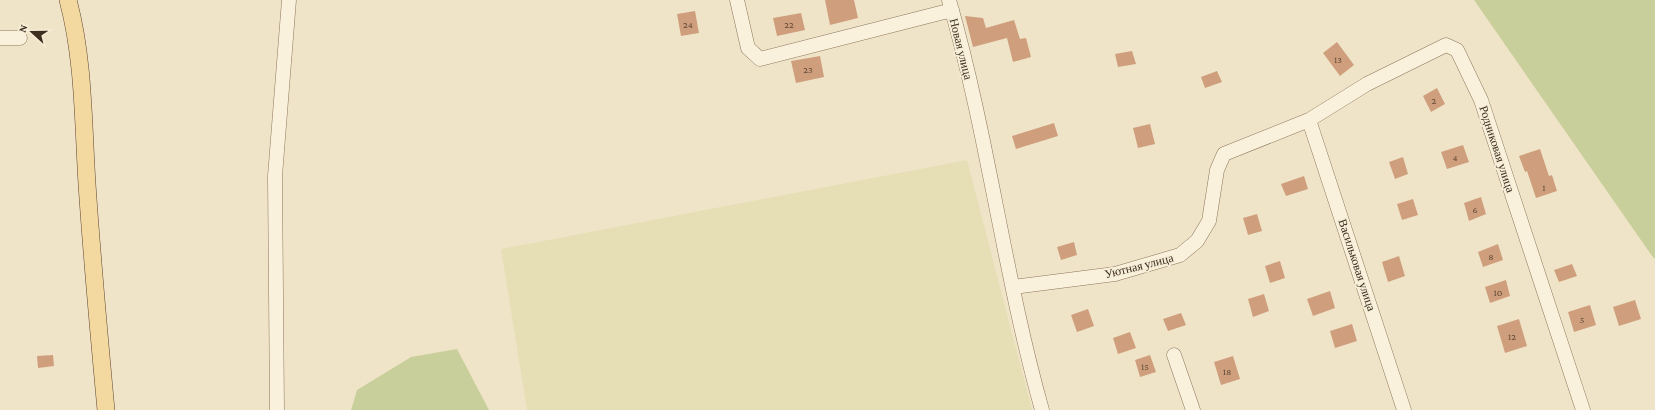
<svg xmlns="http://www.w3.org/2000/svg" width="1655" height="410" viewBox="0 0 1655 410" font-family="'Crimson Pro',serif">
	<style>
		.farmland { fill: #e6deb5 }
		.green { fill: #c9cf9b }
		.building { fill: #cf9f7d }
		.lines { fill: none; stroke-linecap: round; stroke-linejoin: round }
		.minor-casing { stroke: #8d765c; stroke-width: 15 }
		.major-casing { stroke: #5b4430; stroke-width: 18 }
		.minor { stroke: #faf1dc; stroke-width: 14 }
		.major { stroke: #f3d9a0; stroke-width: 17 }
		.labels { text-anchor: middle; stroke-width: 3.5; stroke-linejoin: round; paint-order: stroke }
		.number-label { font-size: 10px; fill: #624a37 }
		.street-label { font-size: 12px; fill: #3d2e20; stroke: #f7eed8 }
	</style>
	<rect width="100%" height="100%" fill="#f0e4c8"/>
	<!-- farmland -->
	<path class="farmland" d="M967 160 1032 410H527L501 249Z"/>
	<!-- green -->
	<path class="green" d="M1474 0H1655V259L1652 256Z
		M457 349 489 410H351L357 390 411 357Z"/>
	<!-- building -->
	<path class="building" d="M825 0H854L858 18 830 25Z
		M695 11 699 33 681 36 677 14Z
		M801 13 805 30 777 36 773 18Z
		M965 16 983 18 986 28 1014 20 1020 39 1026 38 1031 57 1013 62 1007 38 973 47Z
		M1337 42 1354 65 1340 76 1323 53Z
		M1132 51 1136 64 1118 67 1115 54Z
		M820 56 824 77 796 83 791 61Z
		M1217 71 1222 82 1205 88 1201 77Z
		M1437 88 1445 104 1431 112 1423 96Z
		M1054 123 1058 136 1016 149 1012 136Z
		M1150 124 1155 144 1138 148 1133 128Z
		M1463 145 1469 162 1447 169 1441 152Z
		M1540 149 1549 176 1552 175 1557 191 1536 198 1527 171 1525 172 1519 156Z
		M1403 157 1408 174 1395 179 1389 162Z
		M1304 176 1308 189 1286 196 1281 184Z
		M1481 197 1486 214 1469 221 1464 203Z
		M1413 199 1418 215 1402 220 1397 204Z
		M1257 214 1262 231 1248 235 1243 218Z
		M1074 242 1077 255 1061 260 1057 247Z
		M1498 244 1503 260 1483 267 1478 252Z
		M1399 256 1405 276 1388 282 1382 262Z
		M1280 261 1285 278 1270 283 1265 266Z
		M1572 264 1577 276 1559 282 1554 270Z
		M1506 280 1510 296 1490 303 1485 287Z
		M1330 291 1335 308 1313 316 1307 299Z
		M1264 294 1269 311 1253 317 1248 299Z
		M1635 300 1641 319 1619 326 1613 307Z
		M1590 305 1596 325 1574 332 1568 312Z
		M1088 309 1094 326 1077 332 1071 315Z
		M1181 313 1186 325 1168 331 1163 319Z
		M1519 319 1527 346 1505 353 1497 326Z
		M1352 324 1357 341 1335 348 1330 331Z
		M1130 332 1136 348 1118 354 1113 338Z
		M53 355 54 366 38 368 37 356Z
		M1150 355 1156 372 1140 377 1135 360Z
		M1233 356 1240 379 1221 385 1214 362Z"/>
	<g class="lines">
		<!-- minor casing -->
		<g class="minor-casing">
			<path id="minor" d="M737 0 748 48 760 59 952 10
				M949 0C988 135 1004 275 1042 410
				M0 38H20
				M1309 120 1404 410
				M1013 287 1115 274 1180 255 1197 241 1209 221 1217 170 1224 154 1309 120 1367 84 1446 45 1457 50 1481 100 1583 410
				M1174 355 1193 410
				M277 410 275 176 289 0"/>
		</g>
		<!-- major casing -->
		<g class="major-casing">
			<path id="major" d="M68 0C84 60 83 122 87 184 92 259 99 335 106 410"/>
		</g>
		<!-- minor -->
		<use href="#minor" class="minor"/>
		<!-- major -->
		<use href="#major" class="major"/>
	</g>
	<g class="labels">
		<!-- number labels -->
		<g class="number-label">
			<text x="688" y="28">24</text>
			<text x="789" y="28">22</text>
			<text x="1338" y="63">13</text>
			<text x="808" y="73">23</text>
			<text x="1434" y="104">2</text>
			<text x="1455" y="161">4</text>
			<text x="1544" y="191">1</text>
			<text x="1475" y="213">6</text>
			<text x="1491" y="260">8</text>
			<text x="1498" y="296">10</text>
			<text x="1582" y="323">5</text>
			<text x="1512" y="340">12</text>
			<text x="1145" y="370">15</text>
			<text x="1227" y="375">18</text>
		</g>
		<!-- street labels -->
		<g class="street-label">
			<text transform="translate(961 49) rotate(76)" y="4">Новая улица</text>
			<text transform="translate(1497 149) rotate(72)" y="4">Родниковая улица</text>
			<text transform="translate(1357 265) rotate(72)" y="4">Васильковая улица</text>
			<text transform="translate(1139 266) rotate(-14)" y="4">Уютная улица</text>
		</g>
	</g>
	<!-- north arrow -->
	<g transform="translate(32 32) rotate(291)" stroke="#f7eed8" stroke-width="3" paint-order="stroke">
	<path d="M0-3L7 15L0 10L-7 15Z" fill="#3d2e20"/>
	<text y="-6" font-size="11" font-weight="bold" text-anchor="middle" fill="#3d2e20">N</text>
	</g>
</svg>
